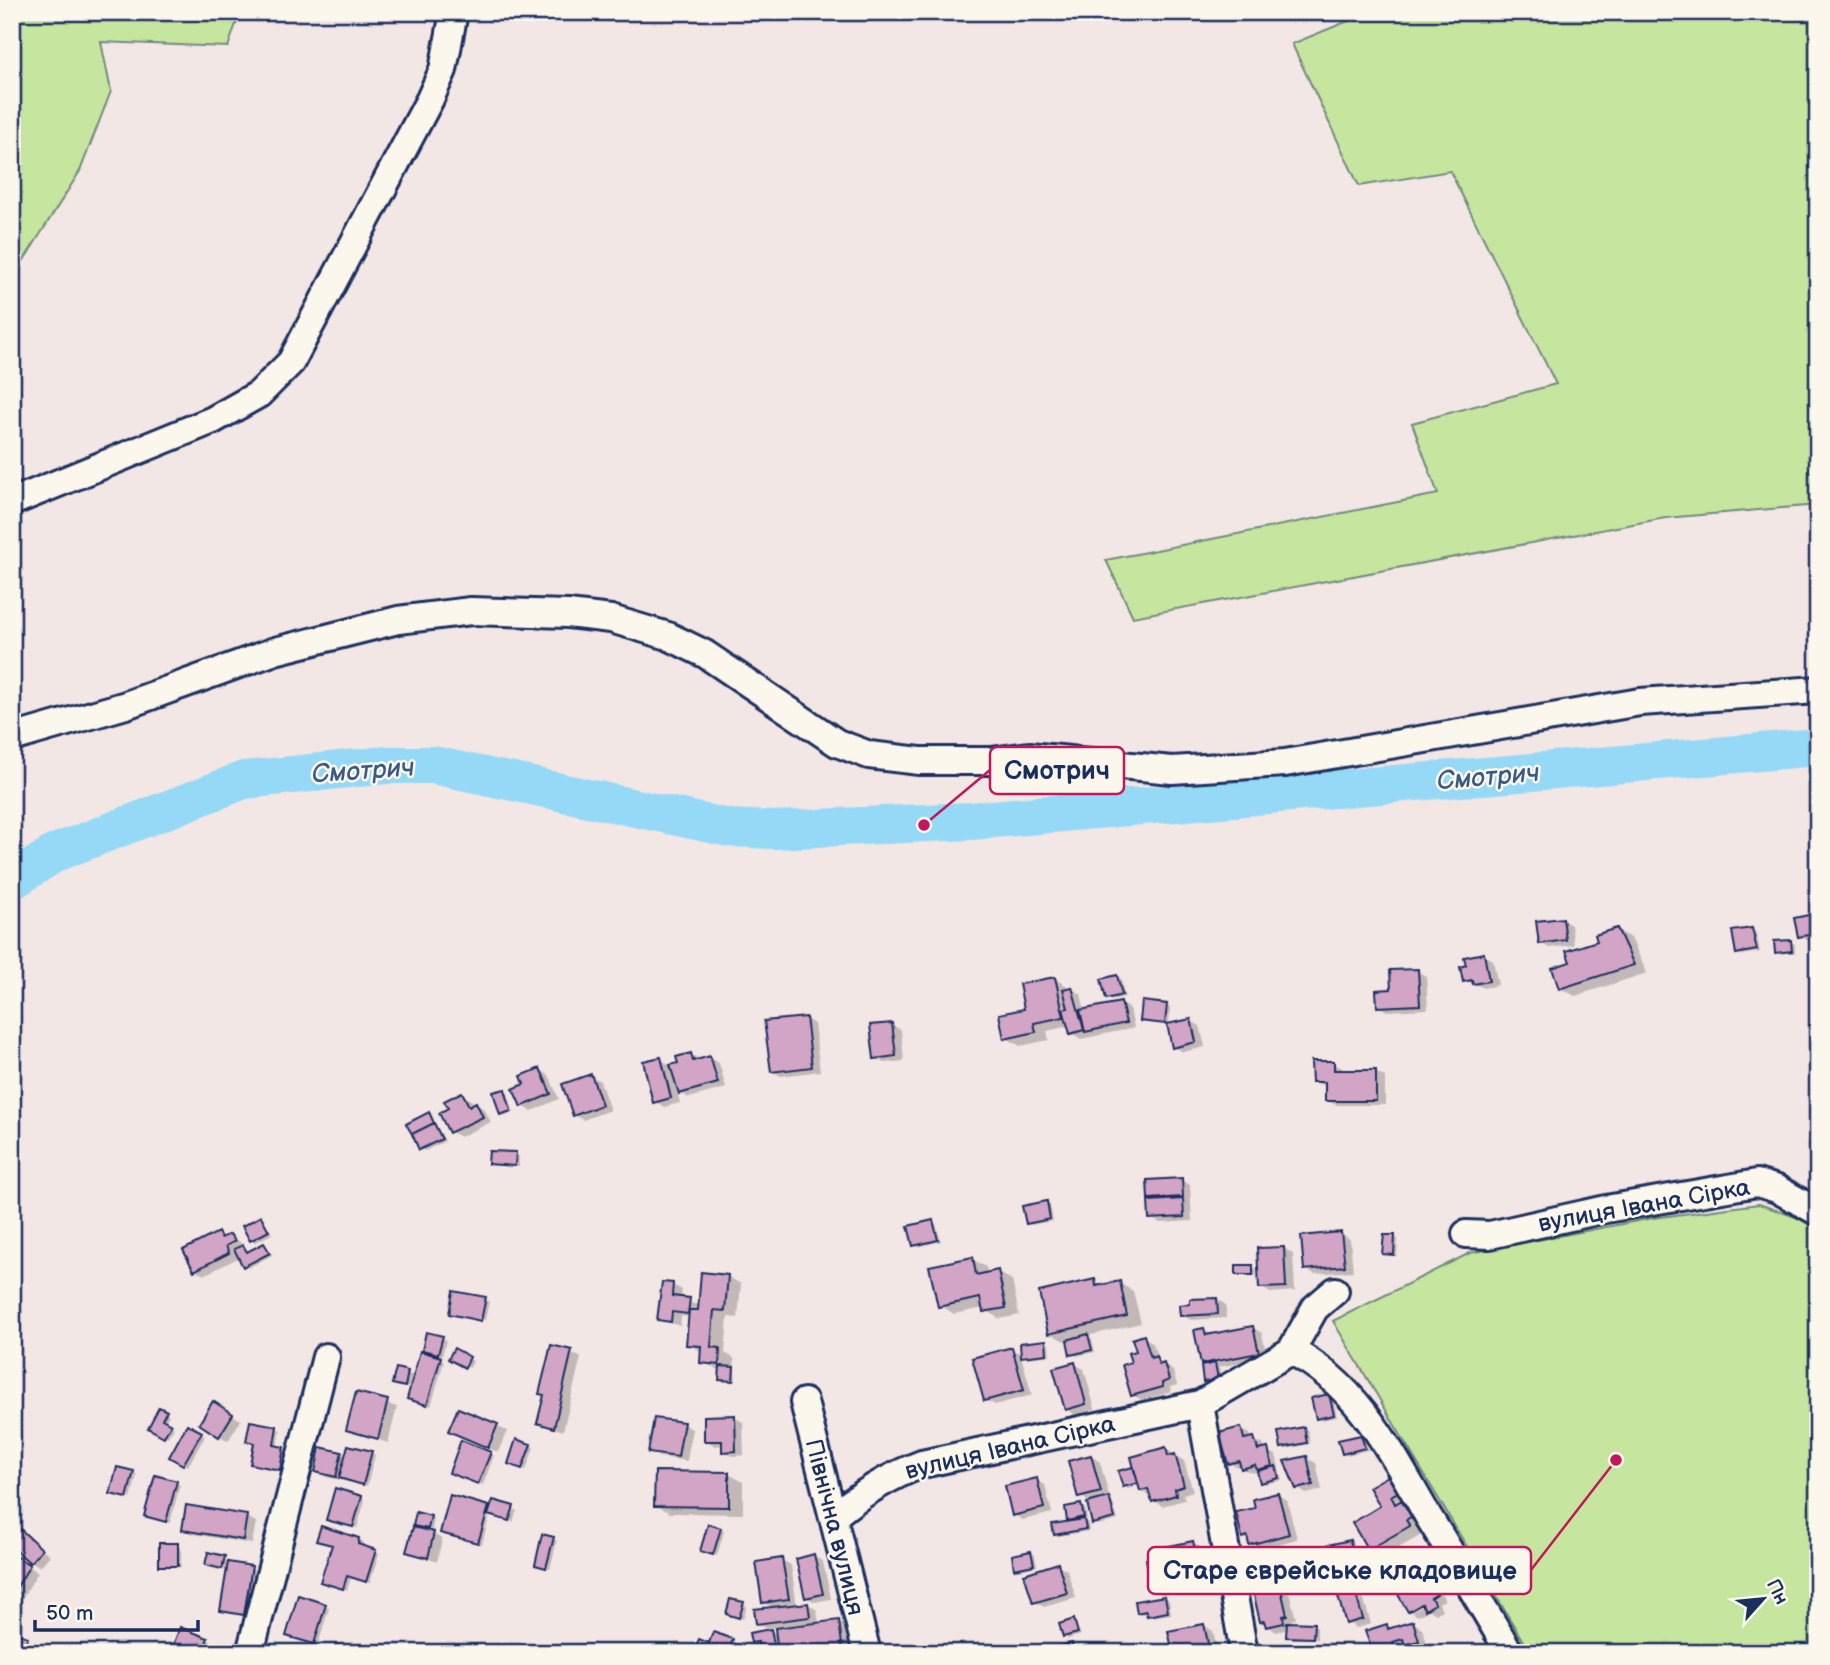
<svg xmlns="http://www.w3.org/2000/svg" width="1830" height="1665" viewBox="0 0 1830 1665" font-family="'Balsamiq Sans',sans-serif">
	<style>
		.green { fill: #c6e69f; stroke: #708a7e; stroke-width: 2 }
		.shadow { fill: #0003; fill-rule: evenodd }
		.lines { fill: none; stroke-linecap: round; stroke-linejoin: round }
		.river { stroke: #95d9f7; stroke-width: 38 }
		.building { fill: #d2a5c7; stroke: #1b2f5e; stroke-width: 2 }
		.minor-casing { stroke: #1b2f5e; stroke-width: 32 }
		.minor { stroke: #fbf7ec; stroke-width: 26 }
		.labels { text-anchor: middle; stroke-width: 5; stroke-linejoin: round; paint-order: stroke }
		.street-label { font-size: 24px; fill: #1b2f5e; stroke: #fbf7ec }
		.water-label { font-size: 26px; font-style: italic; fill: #3a5a84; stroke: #fbf7ec }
		.leader { fill: none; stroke: #c2185b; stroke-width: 2.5 }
		.callout-dot { fill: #c2185b; stroke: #fbf7ec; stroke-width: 2.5 }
		.callout { fill: #fbf7ec; stroke: #c2185b; stroke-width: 2.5 }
		.callout-label { font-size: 26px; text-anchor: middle; font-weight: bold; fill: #1b2f5e }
	</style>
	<rect width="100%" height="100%" fill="#f3e7e5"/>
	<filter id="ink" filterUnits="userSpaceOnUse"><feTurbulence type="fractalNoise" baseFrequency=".0143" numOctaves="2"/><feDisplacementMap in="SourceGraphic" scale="14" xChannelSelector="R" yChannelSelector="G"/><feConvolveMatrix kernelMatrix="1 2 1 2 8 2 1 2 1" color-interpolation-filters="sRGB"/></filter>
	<g filter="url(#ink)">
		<!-- green -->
		<path class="green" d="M12 12H240L228 47 101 42 111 91 80 171 12 279Z
			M1370 12H1818V505L1665 518 1133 617 1106 560 1438 494 1412 423 1556 384 1450 171 1359 186 1292 44Z
			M1759 1204 1818 1225V1653H1530L1333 1321 1470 1253 1653 1218Z"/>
		<!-- shadow -->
		<path class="shadow" d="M1818 915V940L1809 941 1799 936Z
			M1562 920 1571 925 1574 945 1549 948 1540 943Z
			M1617 930 1631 938 1647 973 1575 996 1560 988 1572 963Z
			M1752 930 1756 932 1760 952 1742 955 1738 953Z
			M1791 942 1795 944V953L1776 952Z
			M1484 955 1493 960 1498 985 1484 988 1464 980Z
			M1417 971 1426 976 1428 1009 1387 1011 1378 1006Z
			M1117 977 1121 979 1125 997 1112 1000 1108 998Z
			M1055 979 1081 994 1085 1011 1121 1004 1130 1009 1134 1028 1081 1039 1071 1033 1069 1026 1047 1031 1049 1040 1020 1046 1006 1038Z
			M1166 1006 1170 1008 1169 1025 1142 1020Z
			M805 1018 814 1024 820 1071 781 1076 772 1071Z
			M1191 1021 1200 1026 1205 1047 1183 1052 1174 1047Z
			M892 1025 901 1030 904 1061 884 1063 875 1058Z
			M691 1054 701 1060 710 1058 719 1063 726 1088 689 1098 677 1091 680 1103 664 1107 655 1101 661 1059 671 1067 680 1064Z
			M1333 1063 1342 1068V1072H1375L1385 1077V1105H1336L1326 1100 1327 1087 1313 1081Z
			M540 1070 549 1075 559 1099 532 1111 522 1106Z
			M591 1076 600 1081 610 1110 583 1120 574 1115Z
			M504 1091 508 1093 514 1113 505 1116 501 1114Z
			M462 1094 485 1110 491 1122 460 1137 451 1132 450 1109Z
			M429 1114 445 1141 425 1151 421 1148Z
			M515 1154 519 1156V1167L490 1163Z
			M1181 1180 1190 1185 1192 1221 1160 1223 1151 1218 1149 1182Z
			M1046 1203 1050 1205 1053 1221 1031 1225 1027 1223Z
			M261 1218 272 1234 255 1242 251 1240Z
			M932 1222 936 1224 941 1241 918 1247 914 1245Z
			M218 1234 239 1241 249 1253 264 1245 272 1255 248 1268 240 1257 204 1275 195 1270Z
			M1341 1234 1350 1239 1353 1271 1315 1274 1306 1269Z
			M1395 1237 1398 1239 1397 1256 1388 1255 1384 1253Z
			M1284 1248 1293 1254 1295 1291 1270 1293 1261 1287Z
			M972 1259 986 1267 988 1274 997 1272 1012 1280 1019 1315 999 1319 984 1308 954 1314 940 1305Z
			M1252 1267 1256 1269V1276L1238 1274Z
			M727 1276 741 1284 738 1318 728 1317 725 1353 734 1358 736 1382 721 1379 722 1371 702 1362V1352L688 1344 690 1317 681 1316 680 1326 659 1319 673 1285 682 1290 681 1299 700 1306Z
			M1094 1281 1104 1287 1119 1283 1133 1291 1141 1323 1087 1336 1092 1339 1095 1352 1076 1356 1072 1354 1068 1340 1064 1341 1050 1333Z
			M485 1299 489 1301 485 1320 452 1313Z
			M1217 1299 1226 1305V1318L1191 1320 1182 1315Z
			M1253 1328 1262 1333 1267 1358 1219 1367 1222 1381H1205L1207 1366 1202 1363 1204 1330 1213 1335Z
			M428 1334 446 1340 442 1356H436L444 1361 431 1406 413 1401 412 1389 398 1385 397 1371 412 1375 409 1388H412Z
			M1144 1337 1153 1343 1158 1360 1173 1371 1177 1385 1170 1387 1171 1392 1142 1400 1133 1395V1363Z
			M1045 1342 1049 1344 1050 1355 1027 1358 1021 1355 1032 1395 995 1405 985 1400 1011 1349 1023 1355Z
			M552 1347 581 1357 563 1431 539 1423Z
			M454 1351 473 1361 470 1368 451 1358Z
			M1075 1364 1084 1369 1095 1409 1075 1415 1066 1409Z
			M357 1394 397 1407 388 1443 348 1430Z
			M1329 1395 1333 1398 1337 1417 1321 1420 1317 1418Z
			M214 1404 241 1420 228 1441 201 1424Z
			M160 1409 169 1415 165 1422 174 1427 168 1437 150 1427Z
			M459 1410 507 1431 498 1452 459 1436Z
			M734 1417 743 1422 744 1455 733 1456 724 1451V1445L715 1446 706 1440Z
			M683 1424 692 1429 687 1461 659 1457 650 1452Z
			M188 1426 205 1436 188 1466 171 1456Z
			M277 1428 280 1430 277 1448 287 1451 284 1471 252 1463 255 1443 248 1441Z
			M1241 1429 1250 1434 1251 1439 1263 1444 1265 1450 1276 1455 1282 1480 1265 1484 1259 1471 1252 1473 1229 1463Z
			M1304 1429 1308 1431 1310 1444 1286 1449 1283 1447Z
			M1361 1437 1365 1439 1368 1450 1347 1455 1343 1453Z
			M530 1445 534 1447 526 1470 514 1466Z
			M1166 1449 1184 1461 1193 1491 1183 1494 1185 1500 1162 1506 1141 1490 1140 1485 1128 1489 1124 1486 1133 1469 1136 1471Z
			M371 1453 375 1455 367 1486 326 1477 317 1471 341 1454 346 1457Z
			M490 1453 494 1455 483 1485 455 1475Z
			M1091 1456 1100 1462 1109 1496 1106 1497 1112 1501 1118 1520 1098 1525 1094 1523 1091 1503 1080 1496Z
			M1306 1458 1316 1463 1322 1490 1306 1494 1297 1488 1286 1463Z
			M134 1473 137 1475 131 1499 116 1495Z
			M729 1474 743 1482V1514L670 1513 656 1505Z
			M1388 1478 1402 1486 1411 1501 1406 1504 1416 1510 1425 1524 1419 1528 1423 1534 1383 1557 1369 1549Z
			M1036 1480 1045 1485 1052 1513 1023 1520 1014 1515Z
			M176 1482 180 1485 170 1523 150 1517Z
			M1278 1495 1287 1500 1297 1539 1260 1549 1244 1536 1257 1509Z
			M361 1498 365 1500 357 1528 332 1521Z
			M1081 1505 1085 1508 1087 1519 1083 1520 1088 1523 1089 1531 1059 1536 1055 1534 1070 1523 1067 1509Z
			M188 1507 247 1517 256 1522 252 1544 193 1534 184 1529Z
			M488 1507 517 1510 513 1522 490 1514 482 1544 445 1534Z
			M430 1517 434 1519 432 1530 415 1525Z
			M720 1529 724 1531 717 1556 706 1552Z
			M19 1531 50 1555 40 1567 31 1561Z
			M433 1534 442 1539 437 1562 408 1551Z
			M359 1539 363 1542 361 1547 379 1554 370 1583 351 1577 347 1590 326 1583 333 1545Z
			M553 1539 557 1541 550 1569 541 1566Z
			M1349 1542 1353 1544 1356 1556 1337 1560 1333 1558Z
			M1193 1543 1202 1548 1210 1585 1163 1595 1154 1590Z
			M177 1545 181 1548V1567L161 1565Z
			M1031 1553 1035 1555 1037 1566 1020 1570 1016 1567Z
			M209 1554 225 1558 228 1564 255 1570 248 1616 222 1610 229 1571 207 1565Z
			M12 1556 38 1572 14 1612 12 1611Z
			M814 1556 823 1562 831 1599 815 1602 806 1597Z
			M1274 1556 1294 1561 1309 1557 1318 1562 1321 1571 1276 1585 1289 1592 1296 1619 1291 1620 1292 1624 1317 1627V1639H1292L1288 1636 1289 1629 1276 1632 1261 1621 1279 1587 1266 1580Z
			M1404 1556 1424 1562 1445 1600 1439 1603 1442 1610 1436 1614 1429 1610 1418 1616 1409 1611 1396 1568ZM1429 1598 1431 1602 1411 1612V1608Z
			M782 1560 791 1565 797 1606 808 1604 817 1610 819 1624 838 1621 853 1630 856 1653H763L760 1644 752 1642 771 1631 778 1635 777 1627 766 1628 757 1623 775 1609 763 1602Z
			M1359 1563 1379 1574 1381 1586 1352 1589 1363 1596 1371 1624 1357 1628 1348 1623 1353 1590 1342 1584Z
			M1058 1565 1067 1570 1076 1598 1044 1607 1035 1602Z
			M299 1597 329 1608 318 1645 291 1637Z
			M1165 1598 1169 1600 1171 1614 1152 1617 1139 1612Z
			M743 1604 747 1606 743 1619 732 1615Z
			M1074 1621 1081 1635 1068 1639 1064 1636Z
			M1413 1622 1422 1628 1428 1646 1416 1649 1407 1645 1401 1647 1403 1653H1374L1368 1632Z
			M1204 1625 1213 1631 1218 1653H1174Z
			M12 1633 37 1644 33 1653H12Z
			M714 1634 741 1646 739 1653H705Z
			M207 1639 216 1644 213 1653H178L173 1650Z
			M1071 1645 1081 1653H1055Z
			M1302 1646 1311 1653H1277Z"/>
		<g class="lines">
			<!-- river -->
			<path class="river" d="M12 881 55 853 244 780 386 765H433L729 828 774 830 970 821 1818 747"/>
		</g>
		<!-- building -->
		<path class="building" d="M1818 913V933L1798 937 1794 918Z
			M1563 918 1566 940 1539 944 1536 921Z
			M1617 928 1634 965 1559 989 1552 968 1570 962 1566 951 1597 941 1595 935Z
			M1752 928 1757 950 1736 954 1732 931Z
			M1791 940 1792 951 1775 953 1774 941Z
			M1484 953 1489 981 1473 984 1472 980 1463 982 1460 967 1466 965 1464 957Z
			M1418 969 1420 1005 1377 1007 1376 990 1391 989 1390 970Z
			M1117 975 1122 995 1106 999 1101 979Z
			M1055 977 1064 1017 1034 1023 1036 1032 1004 1039 999 1014 1024 1009 1019 984Z
			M1072 987 1084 1030 1070 1034 1063 1009 1068 1008 1063 989Z
			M1142 1001 1167 1004 1165 1024 1140 1021Z
			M1121 1002 1126 1023 1085 1032 1080 1010Z
			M806 1017 812 1067 771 1072 764 1021Z
			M1191 1019 1196 1042 1172 1048 1167 1024Z
			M892 1023 896 1056 874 1059 870 1025Z
			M691 1053 693 1061 710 1056 718 1083 679 1094 670 1065 678 1063 676 1057Z
			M661 1057 671 1098 653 1103 643 1061Z
			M1311 1061H1334V1070H1376V1101H1325V1082H1312Z
			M540 1068 551 1094 521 1107 513 1089 524 1084 521 1076Z
			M591 1074 602 1105 573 1116 562 1084Z
			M505 1089 511 1111 500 1115 493 1092Z
			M462 1092 469 1106 476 1102 483 1117 449 1133 439 1113 448 1108 444 1101Z
			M429 1112 434 1123 412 1134 406 1124Z
			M434 1123 442 1139 419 1150 412 1134Z
			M489 1151 516 1152 515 1166 488 1164Z
			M1182 1178 1183 1197 1148 1199 1147 1180Z
			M1183 1199 1184 1217 1149 1219 1148 1201Z
			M1047 1201 1050 1219 1026 1224 1022 1206Z
			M261 1216 269 1231 250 1241 242 1226Z
			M933 1220 938 1240 913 1246 908 1226Z
			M218 1232 221 1238 230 1234 235 1241 226 1246 229 1253 194 1271 183 1250Z
			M1341 1232 1345 1266 1304 1270 1301 1236Z
			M1384 1235H1395L1394 1255 1382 1254Z
			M264 1243 270 1253 243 1267 234 1249 243 1245 247 1252Z
			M1284 1247 1286 1287 1259 1288 1257 1248Z
			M973 1257 976 1275 998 1270 1006 1308 983 1312 980 1298 938 1307 929 1266Z
			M1236 1265H1253V1275H1236Z
			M701 1272 728 1275 725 1311 714 1310 711 1347 720 1348 719 1365 700 1363 701 1346 686 1345 689 1310H698Z
			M1095 1279 1096 1286 1120 1281 1127 1316 1048 1334 1039 1292Z
			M662 1282 673 1283 672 1296 690 1298 688 1314 672 1312 671 1322 657 1320Z
			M453 1291 486 1297 481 1321 449 1314Z
			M1217 1298 1218 1314 1180 1316 1179 1305 1190 1304V1299Z
			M1253 1326 1259 1353 1201 1364 1194 1330 1204 1328 1206 1335Z
			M426 1332 443 1336 438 1354 422 1350Z
			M1088 1334 1092 1350 1070 1355 1067 1340Z
			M1144 1335 1151 1358 1156 1356 1159 1365 1164 1363 1169 1380 1162 1383 1163 1387 1131 1396 1122 1365 1131 1362 1128 1353 1136 1351 1132 1339Z
			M1046 1340 1047 1354 1021 1357 1020 1343Z
			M551 1345 572 1350 554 1428 537 1423 544 1395 539 1394Z
			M1012 1347 1024 1390 984 1401 972 1358Z
			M454 1348 470 1357 465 1368 448 1359Z
			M420 1351 441 1357 427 1405 407 1399Z
			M1075 1362 1086 1404 1065 1410 1053 1368Z
			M1215 1363 1218 1379 1203 1382 1201 1366Z
			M720 1366 734 1367 733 1381 719 1380Z
			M396 1368 408 1371 405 1387 392 1384Z
			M356 1392 388 1400 378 1439 346 1430Z
			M1329 1394 1334 1415 1316 1419 1311 1398Z
			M213 1401 233 1414 219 1437 199 1424Z
			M159 1407 167 1411 162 1419 171 1424 164 1437 148 1428Z
			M458 1408 498 1424 488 1448 448 1431Z
			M735 1415 736 1451 722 1452V1441H704V1416Z
			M654 1418 684 1422 678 1457 648 1453Z
			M250 1421 277 1426 274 1445 284 1447 280 1470 250 1464 254 1443 246 1441Z
			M187 1424 202 1432 183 1465 169 1457Z
			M1241 1427 1244 1439 1254 1437 1258 1450 1268 1448 1272 1466 1257 1470 1255 1465 1241 1469 1239 1461 1228 1464 1219 1433Z
			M1304 1427 1307 1443 1281 1448 1278 1432Z
			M1361 1435 1365 1448 1342 1454 1338 1440Z
			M516 1439 531 1444 522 1469 508 1464Z
			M461 1440 491 1452 478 1484 449 1473Z
			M348 1445 372 1451 363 1485 339 1478Z
			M320 1447 342 1452 336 1477 315 1472Z
			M1166 1447 1168 1456 1175 1454 1184 1486 1175 1489 1176 1495 1152 1502 1148 1489 1140 1491 1131 1457Z
			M1091 1455 1101 1492 1078 1498 1068 1461Z
			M1307 1456 1313 1485 1296 1489 1284 1461Z
			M1276 1466 1279 1478 1260 1483 1257 1471Z
			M117 1467 134 1471 127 1498 110 1494Z
			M1133 1467 1138 1483 1123 1487 1118 1471Z
			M655 1471 729 1472V1507L654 1506Z
			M155 1475 177 1481 166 1522 144 1516Z
			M1388 1476 1398 1492 1391 1496 1395 1504 1402 1500 1412 1516 1406 1520 1410 1526 1368 1550 1352 1523 1380 1506 1369 1487Z
			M1037 1478 1044 1508 1012 1516 1005 1486Z
			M335 1488 362 1496 353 1527 326 1520Z
			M1278 1493 1289 1534 1249 1545 1247 1536 1242 1538 1236 1512 1255 1508 1253 1499Z
			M450 1495 489 1506 478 1543 440 1533Z
			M1109 1497 1115 1518 1092 1524 1087 1503Z
			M493 1500 514 1506 509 1521 488 1515Z
			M1081 1504 1084 1517 1067 1521 1065 1507Z
			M186 1505 247 1515 243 1540 182 1530Z
			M416 1512 431 1516 428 1529 413 1526Z
			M1084 1519 1086 1529 1054 1535 1052 1524Z
			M708 1524 721 1528 713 1555 700 1551Z
			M321 1526 359 1538 358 1544 376 1550 366 1582 347 1576 343 1589 320 1582 332 1545 316 1541Z
			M413 1527 434 1532 428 1558 406 1552Z
			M19 1528 42 1549 30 1563 12 1547V1536Z
			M542 1534 554 1537 546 1568 535 1565Z
			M1350 1540 1353 1554 1331 1559 1328 1545Z
			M1193 1541 1202 1581 1152 1591 1146 1559 1156 1557 1155 1549Z
			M159 1543H178V1566H159Z
			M1031 1551 1034 1565 1014 1569 1012 1555Z
			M208 1552 225 1556 222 1569 205 1565Z
			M12 1554 30 1565 12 1595Z
			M814 1554 823 1594 805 1598 796 1559Z
			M1404 1554 1407 1559 1415 1554 1437 1594 1431 1598 1435 1604 1425 1610 1422 1604 1408 1612 1385 1572 1393 1567 1390 1561Z
			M782 1558 789 1599 762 1603 756 1562Z
			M228 1562 252 1566 244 1615 220 1611Z
			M1058 1563 1067 1593 1033 1603 1024 1574Z
			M1280 1585 1287 1615 1283 1616 1284 1623 1266 1627 1264 1621 1260 1622 1253 1591Z
			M1354 1588 1363 1619 1346 1624 1337 1593Z
			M298 1595 326 1604 314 1644 286 1636Z
			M1165 1596 1168 1612 1147 1616 1146 1611 1137 1613 1135 1601Z
			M730 1599 744 1602 739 1618 726 1614Z
			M808 1603 810 1617 756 1624 754 1609Z
			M1074 1619 1078 1633 1063 1637 1059 1624Z
			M839 1620 843 1653H778L775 1628Z
			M1413 1621 1419 1641 1405 1645 1403 1639 1393 1642 1395 1649 1373 1653 1365 1631 1387 1624 1388 1629Z
			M1287 1622 1314 1623 1313 1638 1286 1637Z
			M1204 1624 1210 1653H1173L1168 1631Z
			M180 1627 208 1638 202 1653 171 1651Z
			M771 1629 775 1650 760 1653 758 1642 751 1643 749 1633Z
			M12 1631 28 1637 22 1653H12Z
			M713 1632 733 1639 728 1653H705L695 1649 699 1639 709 1643Z
			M1072 1643 1074 1653H1053L1052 1648Z
			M1302 1644 1304 1653H1269Z
			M337 1645 354 1649V1653H335Z"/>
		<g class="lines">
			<!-- minor casing -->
			<g class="minor-casing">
				<path id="minor" d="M12 502 213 420 259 394 291 362 430 99 443 70 454 12
					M12 738 126 705 275 651 398 620 471 611 568 614 611 619 668 636 705 654 837 743 869 755 920 761H991L1029 756 1172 770 1285 763 1640 702 1818 690
					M1466 1234 1490 1235 1606 1209 1757 1183 1777 1189 1818 1212
					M1291 1351C1358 1384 1392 1454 1428 1516 1456 1561 1483 1607 1510 1653
					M804 1402 867 1653
					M1200 1404 1244 1653
					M833 1517C861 1493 888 1477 922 1464L1200 1404 1291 1351 1315 1308 1335 1291
					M250 1653 326 1357"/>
			</g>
			<!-- minor -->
			<use href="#minor" class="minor"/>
		</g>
	</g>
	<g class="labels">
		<!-- street labels -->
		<g class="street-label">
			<text transform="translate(1644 1205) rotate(-10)" y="8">вулиця Івана Сірка</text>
			<text transform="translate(1010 1447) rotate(-13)" y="8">вулиця Івана Сірка</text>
			<text transform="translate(835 1527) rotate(76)" y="8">Північна вулиця</text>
		</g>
		<!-- water labels -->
		<g class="water-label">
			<text transform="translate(363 770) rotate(-4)" y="9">Смотрич</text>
			<text transform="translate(1488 776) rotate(-5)" y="9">Смотрич</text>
		</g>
	</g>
	<!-- callouts -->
	<path class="leader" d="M924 825L990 770M1616 1460L1531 1570"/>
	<g class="callout-dot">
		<circle cx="924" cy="825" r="7"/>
		<circle cx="1616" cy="1460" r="7"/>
	</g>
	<g class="callout">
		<rect x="990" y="747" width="134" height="47" rx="7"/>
		<rect x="1148" y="1547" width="383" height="47" rx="7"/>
	</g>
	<g class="callout-label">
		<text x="1057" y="779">Смотрич</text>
		<text x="1340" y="1579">Старе єврейське кладовище</text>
	</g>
	<!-- margin -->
	<rect width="1830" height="1665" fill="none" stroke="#fbf7ec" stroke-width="42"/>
	<rect x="21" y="21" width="1788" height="1623" fill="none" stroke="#1b2f5e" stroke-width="2.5" filter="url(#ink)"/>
	<!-- north arrow -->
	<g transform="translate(1763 1599) rotate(63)" stroke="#fbf7ec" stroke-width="5" paint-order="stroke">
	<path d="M0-5L12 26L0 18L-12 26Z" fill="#1b2f5e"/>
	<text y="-10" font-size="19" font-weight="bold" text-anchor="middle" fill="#1b2f5e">Пн</text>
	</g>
	<!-- scale -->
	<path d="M35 1620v10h163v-10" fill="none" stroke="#1b2f5e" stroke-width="3.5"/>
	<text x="46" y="1620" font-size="21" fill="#1b2f5e" stroke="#fbf7ec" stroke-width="5" paint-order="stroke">50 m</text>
</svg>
